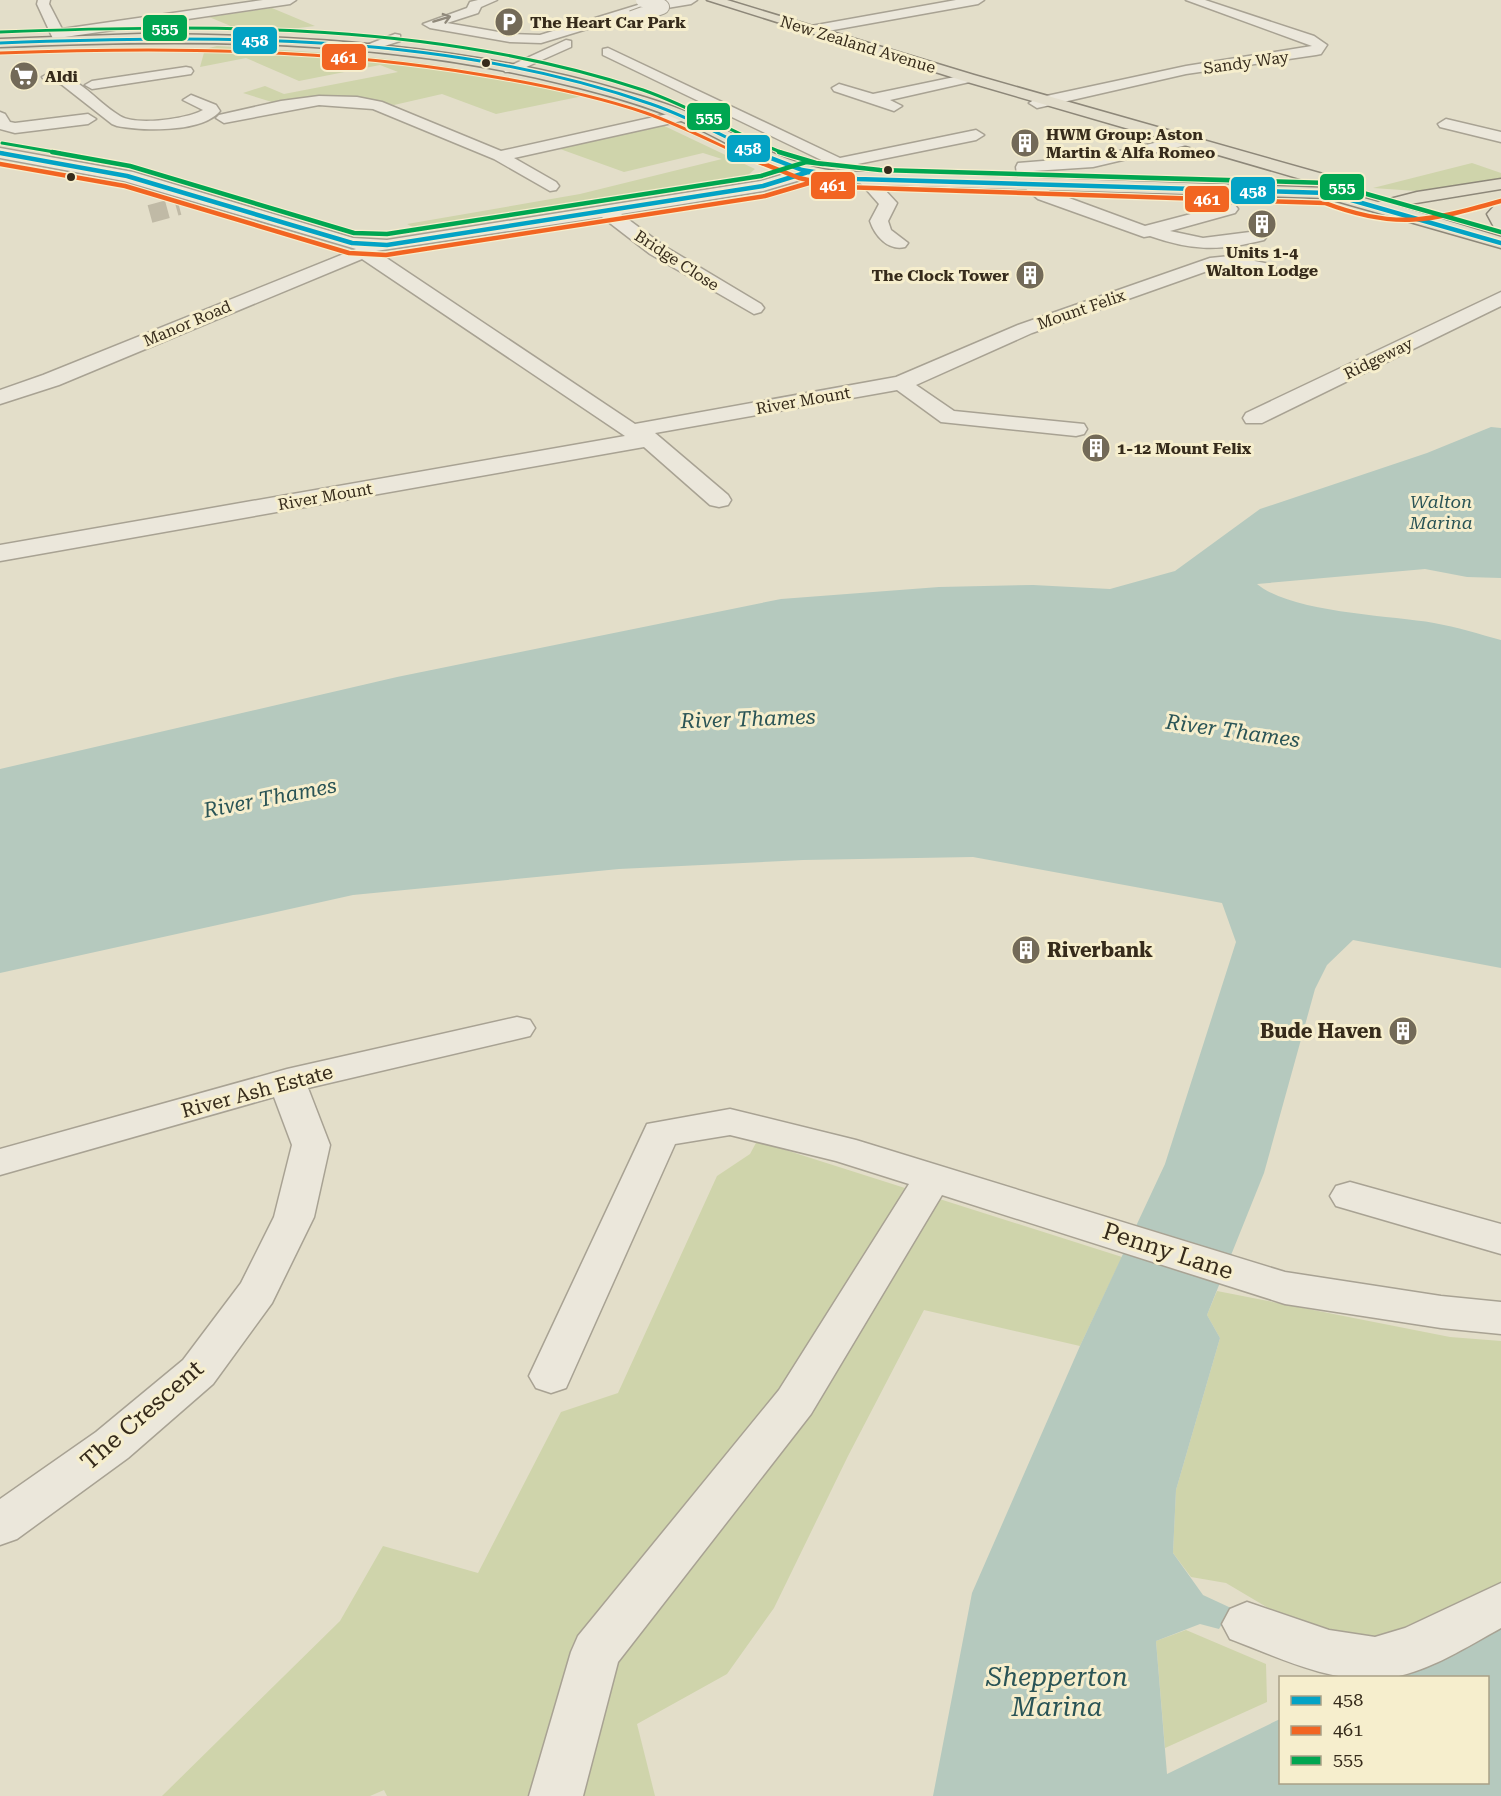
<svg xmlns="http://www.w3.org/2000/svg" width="1501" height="1796" viewBox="0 0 1501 1796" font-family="'Roboto Serif',serif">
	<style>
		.green { fill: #cfd4ab }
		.water { fill: #b5c9be }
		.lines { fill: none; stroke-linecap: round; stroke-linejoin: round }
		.minor-tunnel { stroke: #c0baa6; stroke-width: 18; stroke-dasharray: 18 9; stroke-linecap: butt }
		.minor-casing { stroke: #a8a293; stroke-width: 3 }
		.major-casing { stroke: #8d8779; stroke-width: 3 }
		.minor { fill: #ebe7db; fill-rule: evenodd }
		.major { fill: #e3decc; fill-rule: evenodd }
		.minor-bridge-casing { stroke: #a8a293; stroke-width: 16; stroke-linecap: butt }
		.minor-bridge { stroke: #ebe7db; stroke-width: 14 }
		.bus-1-far1-casing { stroke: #f6eecd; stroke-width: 5 }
		.bus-1-casing { stroke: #f6eecd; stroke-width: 7 }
		.bus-2-far1-casing { stroke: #f6eecd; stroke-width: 5 }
		.bus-2-casing { stroke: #f6eecd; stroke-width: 7 }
		.bus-3-far1-casing { stroke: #f6eecd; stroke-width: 5 }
		.bus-3-casing { stroke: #f6eecd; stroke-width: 7 }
		.bus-1-far1 { stroke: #03a3c5; stroke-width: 3 }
		.bus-1 { stroke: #03a3c5; stroke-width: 4.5 }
		.bus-2-far1 { stroke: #f26522; stroke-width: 3 }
		.bus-2 { stroke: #f26522; stroke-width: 4.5 }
		.bus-3-far1 { stroke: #00a651; stroke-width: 3 }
		.bus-3 { stroke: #00a651; stroke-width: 4.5 }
		.oneway { stroke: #90897b }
		.bus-dot { fill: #362b1b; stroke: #f6eecd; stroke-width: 2 }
		.labels { text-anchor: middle; stroke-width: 6; stroke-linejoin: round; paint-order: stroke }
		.far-poi-label { font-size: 16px; font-weight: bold; fill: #362b1b; stroke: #f6eecd; text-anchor: start }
		.far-street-label { font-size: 16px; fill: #362b1b; stroke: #f6eecd }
		.far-water-label { font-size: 18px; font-style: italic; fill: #2a5456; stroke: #f6eecd }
		.poi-label { font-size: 20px; font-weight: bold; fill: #362b1b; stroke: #f6eecd; text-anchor: start }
		.street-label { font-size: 20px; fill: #362b1b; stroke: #f6eecd }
		.water-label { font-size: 21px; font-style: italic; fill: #2a5456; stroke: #f6eecd }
		.near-street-label { font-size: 24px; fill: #362b1b; stroke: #f6eecd }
		.near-water-label { font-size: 26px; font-style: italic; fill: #2a5456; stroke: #f6eecd }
		.line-badge { stroke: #f6eecd; stroke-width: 2 }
		.badge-label { font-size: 16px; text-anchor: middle; font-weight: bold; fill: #fff }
	</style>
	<rect width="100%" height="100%" fill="#e3dec9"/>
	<!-- green -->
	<path class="green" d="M272 8 315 26 250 34 209 17Z
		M217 46C340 53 464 61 583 96L496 114 442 94 394 105 370 99 334 96 275 103 243 93 265 86 284 94 398 72 380 65 299 81 246 58 200 67 205 49Z
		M656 122 755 169 748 175 731 179 418 230 407 224 580 194 722 159 703 153 624 172 549 145Z
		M1472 163 1501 173V179L1416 191 1373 188Z
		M757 1141 1122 1257 1080 1346 924 1310 848 1456 774 1608 727 1674 637 1724 655 1796H387L384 1790 370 1796H162L340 1621 383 1546 478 1573 561 1412 618 1393 717 1176 750 1154Z
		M1217 1291 1450 1337 1501 1341V1587L1372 1645 1295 1624 1226 1583 1191 1577 1173 1553 1176 1490 1220 1338 1207 1315Z
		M1186 1630 1266 1664 1267 1702 1165 1748 1156 1641Z"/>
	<!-- water -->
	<path class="water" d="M1491 427 1501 428V578L1467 577 1425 569 1257 584C1292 613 1387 615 1434 623 1457 627 1479 634 1501 640V968L1353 940 1327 965 1315 989 1264 1173 1207 1315 1220 1338 1176 1490 1173 1553 1203 1595 1231 1608 1219 1629 1200 1624 1156 1641 1167 1774 1280 1719V1782H1488V1678L1365 1677 1501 1613V1796H933L972 1593 1080 1346 1165 1164 1236 942 1222 903 973 857 803 860 619 869 353 895 0 973V769L397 677 781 599 939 587 1033 585 1110 589 1175 571 1260 509 1427 453Z"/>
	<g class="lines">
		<!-- minor-tunnel -->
		<path class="minor-tunnel" d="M150 214 179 206"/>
		<!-- minor casing -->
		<g class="minor-casing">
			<path id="minor" d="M38 0H50L49 4 62 29 263 0H296L290 4 65 37V43H55L37 4Z
				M478 0H497L481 7 478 13 447 23 510 34 540 35 641 4 667 0H697L691 4 643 12 541 43 510 42 430 28 423 24 467 8 470 2Z
				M956 0H984L978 4 811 34 804 30 811 26Z
				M1186 0H1205L1314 36 1327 45 1321 54 1316 55 1186 74 1037 108 1029 103 1037 98 1186 66 1312 46Z
				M395 34 400 35V41L366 52 359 48Z
				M566 40 571 41V47L515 72H505L503 69Z
				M608 48 840 158 976 130 984 135 976 140 838 168 603 55V49Z
				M186 67 191 68 193 71 191 74 92 89 85 85 92 81Z
				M49 73C85 79 91 98 120 116 136 126 187 119 203 110L183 100 191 95 216 105 220 111C202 133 143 131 117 126L112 124 61 84 44 80 42 77Z
				M969 74 976 78 974 81 890 100 902 106 894 111 834 91 832 88 839 84 873 94Z
				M319 96 357 97 382 102 501 151 681 111 689 116 681 121 514 158 556 182 559 186 556 190 550 191 494 159 373 109 319 105 224 123 216 118 219 115 281 101Z
				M0 112 5 114 10 122 15 123 88 114 96 119 88 124 15 133 0 129Z
				M1446 119 1501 132V142L1440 127 1438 124Z
				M1185 136 1191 138 1193 141 1191 144 1093 167 1033 171 1034 180 1050 191 1145 226 1229 204 1235 205 1238 209 1235 213 1170 231 1203 238 1258 231 1264 232 1267 236 1264 240C1220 251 1193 251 1150 236L1144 237 1038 199 1018 182 1016 167 1018 163 1093 157Z
				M0 148 133 172 353 238 387 240 761 181 808 167 814 168 816 172 814 176 763 191 621 214 664 246 761 304 764 308 761 312 754 314 650 254 602 217 376 251 635 424 896 377 1018 325 1210 258 1230 256 1274 265 1276 269 1267 275 1230 268 1213 269 1032 333 916 385 954 411 1084 424 1087 429 1084 434 1076 436 941 422 897 390 655 433 728 495 731 500 728 505 719 507 710 505 644 447 0 561V545L625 436 362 259 59 385 0 404V390L43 375 356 249 124 181 0 158Z
				M865 174 871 175 897 203 888 221 891 230 908 243 905 247C888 251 875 236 870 221L879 204 857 179Z
				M1501 292V306L1262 423H1246L1243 418 1246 413Z
				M517 1017 530 1020 535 1028 530 1036 308 1088 330 1145 314 1217 272 1303 213 1384 128 1458 17 1539 0 1545V1499L96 1432 183 1360 241 1283 274 1217 292 1145 274 1097 0 1175V1149L287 1069Z
				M730 1109 856 1140 1285 1272 1441 1296 1501 1302V1334L1441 1328 1285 1304 942 1195 811 1414 618 1662 583 1796H529L571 1652 578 1636 779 1390 909 1184 836 1161 730 1135 675 1144 566 1388 551 1393 536 1388 529 1376 647 1124Z
				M1350 1182 1501 1224V1254L1336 1206 1330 1196 1336 1186Z
				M1501 1583V1628C1468 1646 1430 1671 1393 1677 1337 1687 1281 1658 1230 1639L1222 1624 1230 1609 1247 1602 1329 1630 1375 1637 1405 1628Z"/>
		</g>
		<!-- major casing -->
		<g class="major-casing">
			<path id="major" d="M707 0H727L974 75 1330 176 1332 180 1330 184H1318L964 81Z
				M141 34C305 35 469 45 627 92 652 99 677 107 700 118 745 138 785 165 835 171L1327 188 1378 202 1417 192 1501 179V189L1398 206 1501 237V248L1326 198 880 185C851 183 823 182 795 174 757 163 724 140 688 124 649 106 605 94 563 84 379 38 188 39 0 47V39Z
				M1501 204V230L1495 229 1487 214 1495 205Z"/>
		</g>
		<!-- minor -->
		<use href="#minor" class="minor"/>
		<!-- major -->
		<use href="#major" class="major"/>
		<!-- minor-bridge casing -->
		<g class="minor-bridge-casing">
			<path id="minor-bridge" d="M632 18 662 7 655 2 643 0"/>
		</g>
		<!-- minor-bridge -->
		<use href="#minor-bridge" class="minor-bridge"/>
		<!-- bus-1-far1 casing -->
		<g class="bus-1-far1-casing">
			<path id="bus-1-far1" d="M0 43C216 35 444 32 651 104 689 117 723 136 758 153
				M0 153H3"/>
		</g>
		<!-- bus-1 casing -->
		<g class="bus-1-casing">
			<path id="bus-1" d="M755 152 802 170 857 179 1327 193 1501 243
				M0 153 127 176 352 243 387 245 763 186 808 172 821 174"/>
		</g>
		<!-- bus-2-far1 casing -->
		<g class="bus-2-far1-casing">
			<path id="bus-2-far1" d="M0 53C162 47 323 48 483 75 538 84 593 95 646 113 677 124 707 139 737 153"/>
		</g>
		<!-- bus-2 casing -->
		<g class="bus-2-casing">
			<path id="bus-2" d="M734 152 799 178 841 187 1325 203C1396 230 1430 221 1501 201
				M0 164 125 186 349 253 386 255 765 196 809 183 819 184"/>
		</g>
		<!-- bus-3-far1 casing -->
		<g class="bus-3-far1-casing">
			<path id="bus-3-far1" d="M0 32C215 24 436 22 643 90 692 107 735 134 783 153
				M2 143 60 153"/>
		</g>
		<!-- bus-3 casing -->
		<g class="bus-3-casing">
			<path id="bus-3" d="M52 152 130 166 354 233 387 234 761 176 806 162 823 164
				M779 152 816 163 880 170 1328 183 1501 232"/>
		</g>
		<!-- bus-1-far1 -->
		<use href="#bus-1-far1" class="bus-1-far1"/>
		<!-- bus-1 -->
		<use href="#bus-1" class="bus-1"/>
		<!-- bus-2-far1 -->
		<use href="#bus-2-far1" class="bus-2-far1"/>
		<!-- bus-2 -->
		<use href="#bus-2" class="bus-2"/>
		<!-- bus-3-far1 -->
		<use href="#bus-3-far1" class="bus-3-far1"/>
		<!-- bus-3 -->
		<use href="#bus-3" class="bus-3"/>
	</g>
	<!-- one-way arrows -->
	<defs><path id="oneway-shaft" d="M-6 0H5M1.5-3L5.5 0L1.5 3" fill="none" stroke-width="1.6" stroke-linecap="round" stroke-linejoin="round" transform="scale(1.5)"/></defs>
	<use class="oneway" href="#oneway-shaft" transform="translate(442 19) rotate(-17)"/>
	<!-- icons -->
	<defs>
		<g id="parking-disc" transform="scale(1.5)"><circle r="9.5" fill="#736a58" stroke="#f6eecd"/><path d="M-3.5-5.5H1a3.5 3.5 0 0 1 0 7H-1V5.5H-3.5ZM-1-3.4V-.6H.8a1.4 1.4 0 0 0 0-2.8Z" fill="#fff"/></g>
		<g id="supermarket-disc" transform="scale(1.5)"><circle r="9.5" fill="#736a58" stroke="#f6eecd"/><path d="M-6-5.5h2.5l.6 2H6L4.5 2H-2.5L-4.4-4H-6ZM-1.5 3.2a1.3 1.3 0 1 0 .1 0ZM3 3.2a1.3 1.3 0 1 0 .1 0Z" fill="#fff"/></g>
		<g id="building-disc" transform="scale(1.5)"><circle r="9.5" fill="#736a58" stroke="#f6eecd"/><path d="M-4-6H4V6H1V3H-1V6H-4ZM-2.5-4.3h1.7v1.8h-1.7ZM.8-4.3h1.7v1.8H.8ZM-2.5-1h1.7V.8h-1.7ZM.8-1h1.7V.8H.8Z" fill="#fff"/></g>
	</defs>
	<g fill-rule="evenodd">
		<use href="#parking-disc" x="509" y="22"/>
		<use href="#supermarket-disc" x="24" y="76"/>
		<use href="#building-disc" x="1025" y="143"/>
		<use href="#building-disc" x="1262" y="224"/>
		<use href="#building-disc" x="1030" y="275"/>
		<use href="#building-disc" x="1096" y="448"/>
		<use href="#building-disc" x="1026" y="950"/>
		<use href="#building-disc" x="1403" y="1031"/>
	</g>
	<!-- markers -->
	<g class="bus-dot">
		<circle cx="486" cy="63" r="5"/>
		<circle cx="888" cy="170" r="5"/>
		<circle cx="71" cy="177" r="5"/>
	</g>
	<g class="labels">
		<!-- far-poi labels -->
		<g class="far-poi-label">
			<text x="530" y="28">The Heart Car Park</text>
			<text x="45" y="82">Aldi</text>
			<text x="1046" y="140">HWM Group: Aston<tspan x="1046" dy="18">Martin &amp; Alfa Romeo</tspan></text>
			<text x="1262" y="258" text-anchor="middle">Units 1-4<tspan x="1262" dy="18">Walton Lodge</tspan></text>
			<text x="1009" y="281" text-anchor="end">The Clock Tower</text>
			<text x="1117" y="454">1-12 Mount Felix</text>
		</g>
		<!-- far-street labels -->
		<g class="far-street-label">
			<text transform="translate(858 44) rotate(17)" y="6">New Zealand Avenue</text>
			<text transform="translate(1246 62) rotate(-8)" y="6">Sandy Way</text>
			<text transform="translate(677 260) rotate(33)" y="6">Bridge Close</text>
			<text transform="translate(1081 309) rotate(-19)" y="6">Mount Felix</text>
			<text transform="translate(187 323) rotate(-23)" y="6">Manor Road</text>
			<text transform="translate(1378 358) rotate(-26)" y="6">Ridgeway</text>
			<text transform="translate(803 400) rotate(-10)" y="6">River Mount</text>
			<text transform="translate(325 496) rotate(-10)" y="6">River Mount</text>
		</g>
		<!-- far-water labels -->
		<g class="far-water-label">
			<text x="1441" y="508">Walton<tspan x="1441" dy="21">Marina</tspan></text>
		</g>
		<!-- poi labels -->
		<g class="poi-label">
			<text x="1047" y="957">Riverbank</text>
			<text x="1382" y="1038" text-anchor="end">Bude Haven</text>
		</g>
		<!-- street labels -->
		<g class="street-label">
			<text transform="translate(257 1091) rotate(-15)" y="7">River Ash Estate</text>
		</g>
		<!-- water labels -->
		<g class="water-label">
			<text transform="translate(748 719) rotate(-2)" y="7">River Thames</text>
			<text transform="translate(1233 731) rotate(8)" y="7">River Thames</text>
			<text transform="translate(270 798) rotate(-11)" y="7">River Thames</text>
		</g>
		<!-- near-street labels -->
		<g class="near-street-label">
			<text transform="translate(1168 1251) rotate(18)" y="8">Penny Lane</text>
			<text transform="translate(142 1415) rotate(-41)" y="8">The Crescent</text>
		</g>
		<!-- near-water labels -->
		<g class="near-water-label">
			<text x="1057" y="1686">Shepperton<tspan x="1057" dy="30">Marina</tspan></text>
		</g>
	</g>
	<g class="line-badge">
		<rect x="142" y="14" width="46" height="28" rx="6" fill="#00a651"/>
		<rect x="232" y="26" width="46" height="29" rx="6" fill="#03a3c5"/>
		<rect x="321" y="43" width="46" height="28" rx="6" fill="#f26522"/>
		<rect x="686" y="102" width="45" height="29" rx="6" fill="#00a651"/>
		<rect x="726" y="134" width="45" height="29" rx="6" fill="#03a3c5"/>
		<rect x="810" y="171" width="46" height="29" rx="6" fill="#f26522"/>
		<rect x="1319" y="173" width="46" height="28" rx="6" fill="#00a651"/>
		<rect x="1230" y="176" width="46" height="29" rx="6" fill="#03a3c5"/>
		<rect x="1184" y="185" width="46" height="28" rx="6" fill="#f26522"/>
	</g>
	<g class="badge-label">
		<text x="165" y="34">555</text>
		<text x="255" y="46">458</text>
		<text x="344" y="63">461</text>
		<text x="709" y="123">555</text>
		<text x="748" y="154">458</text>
		<text x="833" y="191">461</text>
		<text x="1342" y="193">555</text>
		<text x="1253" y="197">458</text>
		<text x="1207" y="205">461</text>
	</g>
	<!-- legend -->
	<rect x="1279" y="1676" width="210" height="108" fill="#f6eecd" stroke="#a9a086" stroke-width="1.5"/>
	<rect x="1291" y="1696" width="30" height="9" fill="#03a3c5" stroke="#a9a086" stroke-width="1.5"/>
	<text x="1333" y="1706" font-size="18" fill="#362b1b">458</text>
	<rect x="1291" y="1726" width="30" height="9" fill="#f26522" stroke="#a9a086" stroke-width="1.5"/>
	<text x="1333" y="1736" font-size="18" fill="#362b1b">461</text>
	<rect x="1291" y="1756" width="30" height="9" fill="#00a651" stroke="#a9a086" stroke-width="1.5"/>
	<text x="1333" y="1766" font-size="18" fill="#362b1b">555</text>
</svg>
